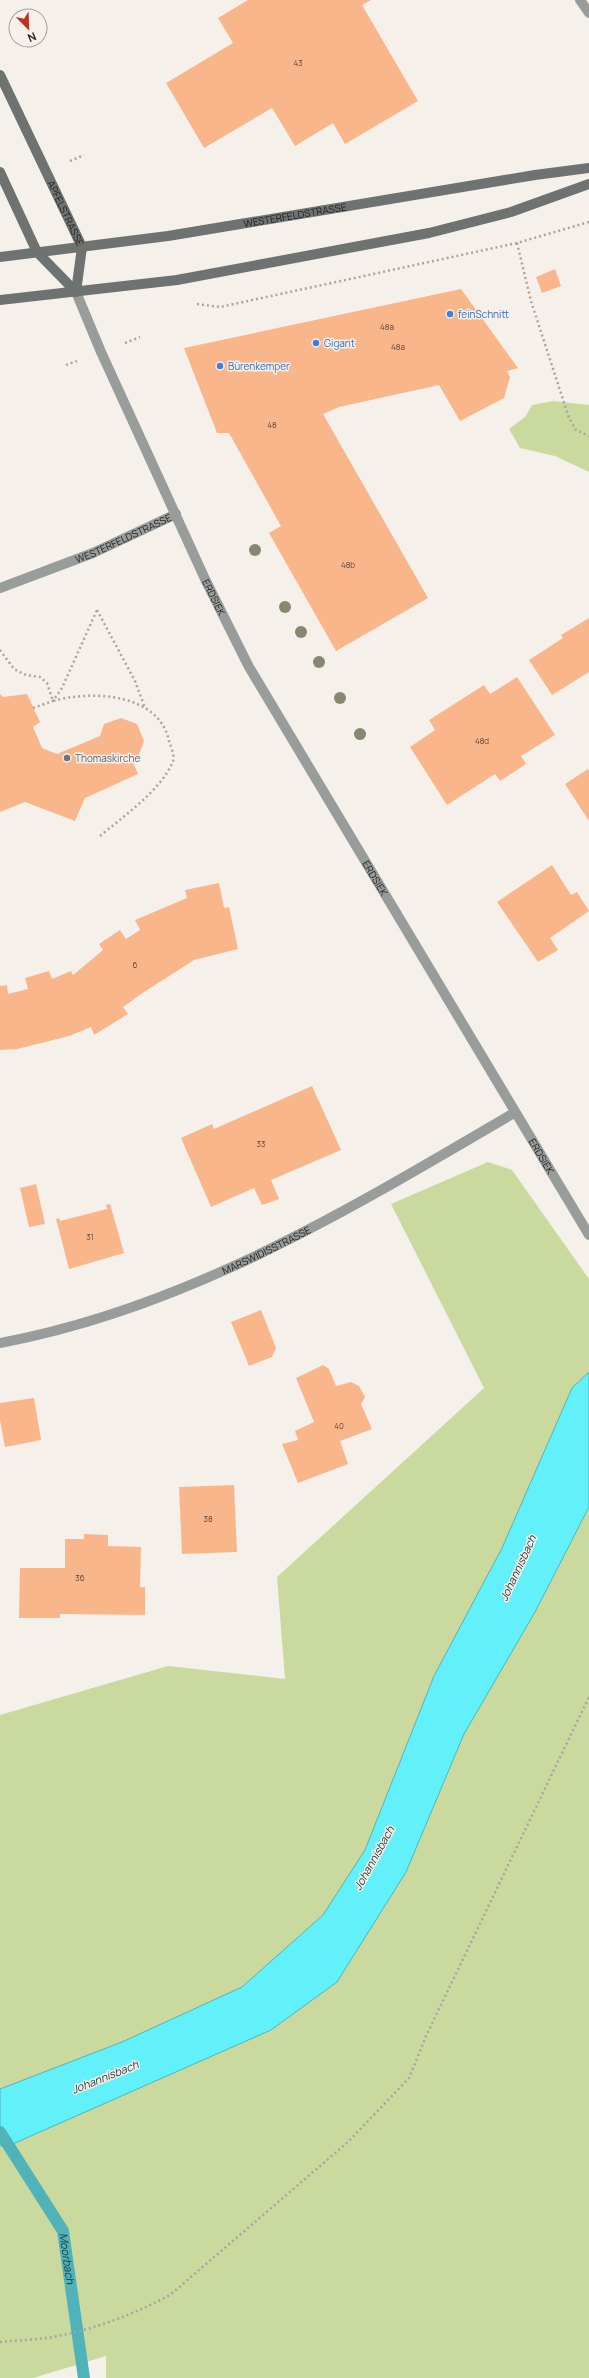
<svg xmlns="http://www.w3.org/2000/svg" width="589" height="2378" viewBox="0 0 589 2378" font-family="Manrope,sans-serif">
	<style>
		.green { fill: #cada9f }
		.water { fill: #62f1fb; stroke: #4fb3b9 }
		.lines { fill: none; stroke-linecap: round; stroke-linejoin: round }
		.stream { stroke: #4fb3b9; stroke-width: 12 }
		.building { fill: #fab68b }
		.path { stroke: #a9a4a0; stroke-width: 2.5; stroke-dasharray: 2 3; stroke-linecap: butt }
		.lane { stroke: #989c9a; stroke-width: 10 }
		.street { stroke: #989c9a; stroke-width: 10 }
		.secondary { stroke: #6e7371; stroke-width: 10 }
		.tree { fill: #86886f }
		.shop-dot { fill: #3f7fe0; stroke: #f6f0ea; stroke-width: 1.5 }
		.worship-dot { fill: #6b7280; stroke: #f6f0ea; stroke-width: 1.5 }
		.labels { text-anchor: middle; stroke-width: 3; stroke-linejoin: round; paint-order: stroke }
		.number-label { font-size: 8px; fill: #5a473b }
		.street-label { font-size: 10px; fill: #242220; stroke: #f6f0ea }
		.shop-label { font-size: 10px; fill: #366cbe; stroke: #f6f0ea; text-anchor: start }
		.worship-label { font-size: 10px; fill: #5b616d; stroke: #f6f0ea; text-anchor: start }
		.water-label { font-size: 11px; font-style: italic; fill: #1e3638; stroke: #f6f0ea }
	</style>
	<rect width="100%" height="100%" fill="#f6f0ea"/>
	<!-- green -->
	<path class="green" d="M553 401 589 405V472L555 456 520 448 509 429 525 417 532 405Z
		M488 1162 512 1170 589 1279V1372L572 1388 502 1548 434 1676 365 1850 323 1915 242 1987 122 2042 0 2089V1715L168 1666 285 1679 277 1577 484 1388 391 1204Z
		M589 1507V2378H106V2356L33 2378H0V2146L15 2142 271 2030 337 1982 406 1872 464 1734 535 1612Z"/>
	<!-- water -->
	<path class="water" d="M589 1372V1507L535 1612 464 1734 406 1872 337 1982 271 2030 15 2143 0 2146V2089L122 2042 242 1987 323 1915 365 1850 434 1676 502 1548 572 1388Z"/>
	<g class="lines">
		<!-- stream -->
		<path class="stream" id="s1" d="M0 2132 63 2231 84 2378"/>
	</g>
	<!-- building -->
	<path class="building" d="M248 0H371L362 5 418 101 345 144 333 123 295 146 272 108 204 148 166 83 233 43 218 18Z
		M555 269 561 286 542 293 536 277Z
		M461 289 518 368 507 371 510 377 504 398 460 421 439 385 339 407 323 414 428 598 336 651 269 533 281 526 229 433H217L184 348Z
		M589 618V672L552 695 529 660 563 638 561 635Z
		M517 677 555 735 521 756 526 764 500 781 495 774 447 805 410 747 435 730 429 720 484 685 490 694Z
		M0 694 3 697 27 694 40 722 33 727 42 748 57 754 100 736 104 724 121 718 137 724 144 741 138 757 132 760 138 774 85 798 75 821 25 802 0 812Z
		M588 769 589 771V821L565 784Z
		M552 865 571 895 577 892 589 911 550 938 558 950 538 962 497 902Z
		M219 883 224 908 229 907 238 949 194 960 141 994 123 1007 128 1014 94 1035 91 1027 69 1036 17 1049 0 1050V986L7 985 8 994 28 989 25 978 49 971 52 979 71 971 73 975 103 950 99 944 120 930 126 939 140 930 135 920 187 898 185 890Z
		M312 1086 341 1150 271 1180 279 1199 262 1205 254 1188 211 1207 181 1138 212 1124 214 1129Z
		M36 1184 45 1224 29 1227 20 1188Z
		M110 1204 124 1253 69 1269 56 1219 59 1218 60 1221 107 1209 106 1205Z
		M261 1310 276 1348 272 1357 249 1366 231 1322Z
		M323 1365 329 1369 336 1386 351 1382 359 1386 365 1397 361 1404 372 1429 340 1441 348 1464 298 1483 282 1444 298 1440 295 1431 314 1422 296 1378Z
		M34 1398 41 1440 5 1447 0 1420V1403Z
		M234 1485 237 1552 182 1554 179 1487Z
		M84 1534 108 1535V1546L141 1547 140 1587H145V1615L60 1614V1618H19L20 1568H65V1539H84Z"/>
	<g class="lines">
		<!-- path -->
		<path class="path" d="M70 161 84 155
			M517 243 531 301 569 418 576 430 589 436
			M197 304 220 307 517 243 589 222
			M125 343 140 337
			M66 365 77 361
			M97 610 135 681 145 708
			M0 650 14 669 26 675 40 677 47 683 53 701C91 690 159 693 169 741 171 747 175 756 173 761 162 790 122 817 99 837
			M33 708 53 701 62 688 97 610
			M0 2342C19 2340 39 2340 58 2336 98 2328 134 2314 170 2295L348 2142 409 2078 426 2036 589 1697"/>
		<!-- lane -->
		<path class="lane" d="M580 0 589 13"/>
		<!-- street -->
		<g class="street">
			<path id="s2" d="M76 292 101 352 205 579 249 667 589 1235"/>
			<path id="s3" d="M0 588 93 553 176 514"/>
			<path id="s4" d="M0 1343C188 1308 352 1208 514 1113"/>
		</g>
		<!-- secondary -->
		<g class="secondary">
			<path id="s5" d="M0 75 82 247 76 292"/>
			<path d="M0 172 37 252 76 292"/>
			<path id="s6" d="M0 257 168 236 535 175 589 168"/>
			<path d="M0 300 177 280 429 233 511 212 589 184"/>
		</g>
	</g>
	<!-- trees -->
	<g class="tree">
		<circle cx="255" cy="550" r="6"/>
		<circle cx="285" cy="607" r="6"/>
		<circle cx="301" cy="632" r="6"/>
		<circle cx="319" cy="662" r="6"/>
		<circle cx="340" cy="698" r="6"/>
		<circle cx="360" cy="734" r="6"/>
	</g>
	<!-- markers -->
	<g class="shop-dot">
		<circle cx="450" cy="314" r="4"/>
		<circle cx="316" cy="343" r="4"/>
		<circle cx="220" cy="366" r="4"/>
	</g>
	<circle class="worship-dot" cx="67" cy="758" r="4"/>
	<g class="labels">
		<!-- number labels -->
		<g class="number-label">
			<text x="298" y="66">43</text>
			<text x="387" y="330">48a</text>
			<text x="398" y="350">48a</text>
			<text x="272" y="428">48</text>
			<text x="348" y="568">48b</text>
			<text x="482" y="744">48d</text>
			<text x="135" y="968">6</text>
			<text x="261" y="1147">33</text>
			<text x="90" y="1240">31</text>
			<text x="339" y="1429">40</text>
			<text x="208" y="1522">38</text>
			<text x="80" y="1581">36</text>
		</g>
		<!-- street labels -->
		<g class="street-label">
			<text dy="4" stroke="none"><textPath href="#s5" startOffset="153">APFELSTRASSE</textPath></text>
			<text dy="4" stroke="none"><textPath href="#s6" startOffset="298">WESTERFELDSTRASSE</textPath></text>
			<text dy="4" stroke="none"><textPath href="#s3" startOffset="133">WESTERFELDSTRASSE</textPath></text>
			<text dy="4" stroke="none"><textPath href="#s2" startOffset="335">ERDSIEK</textPath></text>
			<text dy="4" stroke="none"><textPath href="#s2" startOffset="659">ERDSIEK</textPath></text>
			<text dy="4" stroke="none"><textPath href="#s2" startOffset="983">ERDSIEK</textPath></text>
			<text dy="4" stroke="none"><textPath href="#s4" startOffset="283">MARSWIDISSTRASSE</textPath></text>
		</g>
		<!-- shop labels -->
		<g class="shop-label">
			<text x="458" y="318">feinSchnitt</text>
			<text x="324" y="347">Gigant</text>
			<text x="228" y="370">Bürenkemper</text>
		</g>
		<!-- worship labels -->
		<g class="worship-label">
			<text x="75" y="762">Thomaskirche</text>
		</g>
		<!-- water labels -->
		<g class="water-label">
			<text transform="translate(518 1568) rotate(-65)" y="4">Johannisbach</text>
			<text transform="translate(374 1858) rotate(-61)" y="4">Johannisbach</text>
			<text transform="translate(105 2077) rotate(-22)" y="4">Johannisbach</text>
			<text dy="4" stroke="none"><textPath href="#s1" startOffset="145">Moorbach</textPath></text>
		</g>
	</g>
	<!-- north arrow -->
	<g transform="translate(28 28) rotate(157)"><circle r="19" fill="#f6f0ea" stroke="#a29e99"/>
	<path d="M0-3L7 15L0 10L-7 15Z" fill="#bd311f"/>
	<text y="-6" font-size="11" font-weight="bold" text-anchor="middle" fill="#242220">N</text>
	</g>
</svg>
